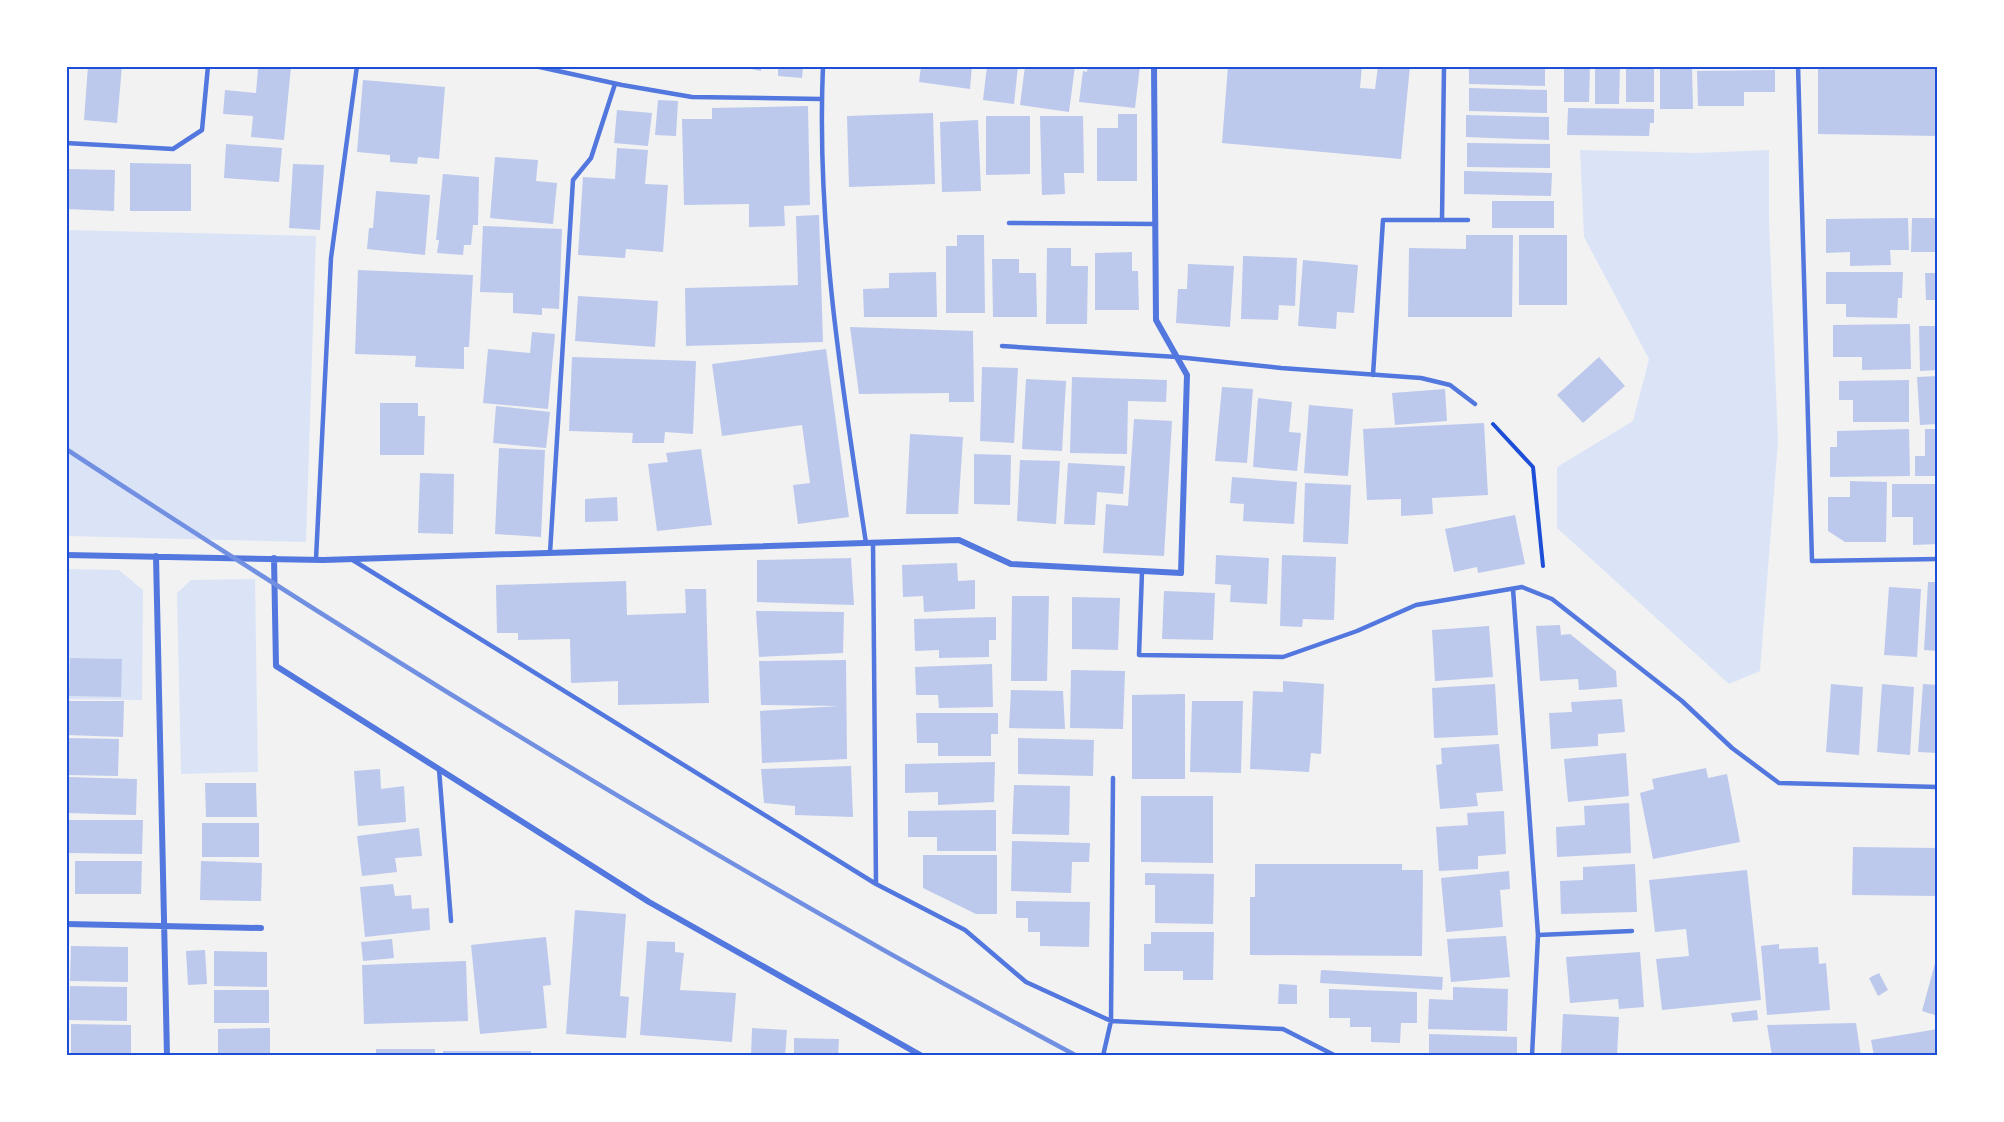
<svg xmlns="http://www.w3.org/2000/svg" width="2004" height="1122" viewBox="0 0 2004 1122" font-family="Jost,sans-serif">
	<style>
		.green { fill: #dbe4f7 }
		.building { fill: #bdc9ec }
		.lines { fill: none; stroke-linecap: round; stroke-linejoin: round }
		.path { stroke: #1d4ed8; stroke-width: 4 }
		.service { stroke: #5277de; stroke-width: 4.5 }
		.minor { stroke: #5277de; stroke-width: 6 }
		.rail { stroke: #7290e2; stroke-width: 4.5 }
		.neatline { fill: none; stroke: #1d4ed8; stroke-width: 2 }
	</style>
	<rect width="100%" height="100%" fill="#f2f2f2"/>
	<!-- green -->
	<path class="green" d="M1580 150 1696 153 1769 150V219L1778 441 1760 671 1729 684 1557 528V467L1633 421 1649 359 1584 237Z
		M66 230 316 236 306 542 66 536Z
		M66 569 119 570 143 590 142 700 66 699Z
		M255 579 258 772 181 774 177 593 191 580Z"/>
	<!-- building -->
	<path class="building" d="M88 66H122L117 123 84 120Z
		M241 66H291L284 140 251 137 253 116 223 114 225 90 256 93 258 69Z
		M735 66H761V71Z
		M778 66H803L802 78 778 76Z
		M921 66H972L970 89 919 82Z
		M987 66H1018L1014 104 983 100Z
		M1025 66H1075L1069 112 1020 105Z
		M1088 66H1140L1135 108 1079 102 1083 71 1087 72Z
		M1228 66H1362L1360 88 1375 89 1378 66H1410L1401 159 1222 143Z
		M1469 66H1545V86L1469 84Z
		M1564 66H1590L1589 102H1564Z
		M1595 66H1620L1619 104H1595Z
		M1626 66H1654V102H1626Z
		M1660 66H1692L1693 109H1660Z
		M1818 66H1938V136L1818 134Z
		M1775 70V92H1744V106H1698L1697 71Z
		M363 80 445 87 439 159 418 157 417 164 390 162V155L357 152Z
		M1469 88 1547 90V113L1469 111Z
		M658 100 678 101 676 136 655 135Z
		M808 106 810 205 784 206 785 226 749 227V204L684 205 682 119H712V108Z
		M1568 108 1654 109V123H1650L1649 136 1567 135Z
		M617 110 652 113 648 146 614 143Z
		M933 113 935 184 849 187 847 116Z
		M1118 114H1137V181H1097V128H1118Z
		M1466 115 1549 117V140L1466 137Z
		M986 116H1030V174L986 175Z
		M1040 116H1083L1084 173H1064L1065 194 1042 195Z
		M978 120 981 191 942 192 940 122Z
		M1467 143 1550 144V168L1467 167Z
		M226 144 282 148 279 182 224 178Z
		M617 148 648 150 645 184 668 185 663 252 626 249 625 258 578 255 583 177 615 179Z
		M495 157 538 160 536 181 557 183 553 224 490 218Z
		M130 163 191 164V211H130Z
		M293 164 324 165 320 230 289 228Z
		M66 169 115 170 114 211 66 209Z
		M1464 171 1552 173 1551 196 1464 194Z
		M443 174 479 177 478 225H473L471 245H464L463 255 437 253 439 240H436Z
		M376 191 430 195 425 255 367 249 369 228H373Z
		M1492 201H1554V228H1492Z
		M819 215 823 342 686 346 685 288 798 285 796 216Z
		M1908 218 1909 250H1890L1891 265 1850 266V252L1826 253V219Z
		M1912 218H1938V252H1911Z
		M483 226 562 229 559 309 542 308V315L513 313V293L480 292Z
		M957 235H984L985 313H946V246H957Z
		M1466 235H1513L1512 317H1408L1409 248 1466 249Z
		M1519 235H1567V305H1519Z
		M1047 248H1071V266H1088L1087 324H1046Z
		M1132 252V271H1138L1139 310H1095V253Z
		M1243 256 1297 258 1295 306 1279 305 1278 320 1241 319Z
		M992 259H1019V273H1036L1037 317H993Z
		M1303 260 1358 265 1354 313 1337 312 1336 329 1298 326Z
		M1188 264 1234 266 1230 327 1176 323 1178 289H1187Z
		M358 270 473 275 469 347H464V369L415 367 416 356 355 354Z
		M936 272 937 317H864L863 289 889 288V273Z
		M1826 272H1903L1902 298H1898L1897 318 1846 317V304H1826Z
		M1925 273H1938V300H1926Z
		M578 296 658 301 655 347 575 341Z
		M1910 324 1911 369 1862 370V357H1833V325Z
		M1919 326H1938V370L1920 371Z
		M850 327 973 331 974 402H949V393L859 394Z
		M532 332 555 334 548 409 483 403 488 349 530 353Z
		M826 349 849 517 798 524 793 485 810 483 802 425 722 436 712 364Z
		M572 357 696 361 693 434 665 432 664 443H632L633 433 569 431Z
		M1599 357 1625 386 1583 423 1557 395Z
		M982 367 1018 368 1014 443 980 441Z
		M1938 376V424L1920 425 1917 377Z
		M1072 377 1167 380 1166 402 1128 401 1127 454 1070 453Z
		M1026 379 1066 381 1062 451 1022 449Z
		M1909 380V422H1853V400H1839V381Z
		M1222 387 1253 389 1247 463 1215 461Z
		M1445 389 1447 421 1395 425 1392 393Z
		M1258 398 1292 402 1289 432 1301 433 1297 471 1253 467Z
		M380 403H418V416H425L424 455H380Z
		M1309 405 1353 409 1348 476 1304 473Z
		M496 406 550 412 546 448 493 443Z
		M1134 419 1172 421 1164 556 1103 553 1106 504 1128 506Z
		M1484 423 1488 495 1432 498 1433 514 1401 516V499L1367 500 1363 429Z
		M1909 429 1910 476 1830 477V447H1837V431Z
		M1925 429H1938V476H1915V456H1925Z
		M910 434 963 437 958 514H906Z
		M499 448 545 450 541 537 495 534Z
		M701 449 712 525 657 531 648 464 668 462 666 453Z
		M974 454 1011 455 1010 505 974 504Z
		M1020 460 1060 461 1056 524 1017 521Z
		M1068 463 1125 466 1123 494 1097 492 1095 525 1064 524Z
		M420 473 454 474 453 534 418 533Z
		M1232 477 1297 482 1294 524 1243 521 1244 504 1230 503Z
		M1850 481 1887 482 1886 542H1845L1828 531V497H1850Z
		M1305 483 1351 485 1348 544 1303 542Z
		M1892 484H1938V544L1913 545V517H1892Z
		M617 497 618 521 585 522V499Z
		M1515 515 1525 564 1478 573 1477 567 1454 572 1445 529Z
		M1216 555 1269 558 1267 604 1230 602 1231 585 1215 584Z
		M1282 555 1336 557 1334 620 1303 619 1302 627 1280 626Z
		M851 558 854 605 757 602V560Z
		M957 563 958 581 975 580V609L924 612 923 596 903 597 902 565Z
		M626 581 627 615 686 613 685 589H706L709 703 618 705V681L571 683 570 639 518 640V633H497L496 585Z
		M1928 582H1938V651L1924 650Z
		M1889 587 1921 589 1917 657 1884 655Z
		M1164 591 1215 593 1213 640 1162 639Z
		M1012 596H1049L1047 681H1011Z
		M1072 597 1120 598 1118 650 1072 649Z
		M756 611 844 612 843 653 759 657Z
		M996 617V640H989V657L939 658V650L915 651 914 619Z
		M1560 625 1561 635 1570 634 1616 671 1617 687 1579 690 1578 679 1540 681 1536 626Z
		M1489 626 1493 677 1435 681 1432 630Z
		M70 658 122 659 121 697 69 696Z
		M846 660 847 759 762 763 760 711 839 706 761 705 759 661Z
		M992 664 993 707 939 708 938 695H916L915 667Z
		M1071 670 1125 671 1123 729 1070 728Z
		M1283 681 1324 684 1321 754 1311 753 1309 772 1250 769 1253 691 1283 692Z
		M1495 684 1498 735 1434 738 1432 688Z
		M1831 684 1863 687 1859 755 1826 752Z
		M1882 684 1914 687 1910 755 1877 752Z
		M1923 684 1938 685V753L1918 752Z
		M1011 690 1063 691 1065 729 1009 728Z
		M1185 694V779H1132V695Z
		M1622 699 1625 732 1598 734V746L1551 749 1549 713 1572 712 1571 702Z
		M66 701H124L123 737 66 735Z
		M1192 701H1243L1241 773 1190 772Z
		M916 713H998V734H991V756H938V743H917Z
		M66 738 119 739 118 776 66 775Z
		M1018 738 1094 740 1093 776 1018 774Z
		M1499 744 1503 791 1476 793 1478 806 1440 809 1436 765 1442 764 1441 748Z
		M1626 753 1629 796 1568 802 1564 759Z
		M995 762 994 802 938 805V792L905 793V764Z
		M851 766 853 817 795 815V806L764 803 761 769Z
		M1706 768 1708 778 1727 774 1740 842 1653 859 1640 793 1654 789 1652 779Z
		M380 769 381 789 404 786 406 822 358 826 354 771Z
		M68 777 137 779 136 815 67 813Z
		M205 783H256L257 817H206Z
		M1014 785 1070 786 1069 835 1012 834Z
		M1141 796H1213V863L1141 862Z
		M1629 803 1631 853 1557 857 1556 827 1585 825 1584 806Z
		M996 810V851H937V837H908V811Z
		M1504 811 1506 854 1478 856V869L1439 871 1436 827 1468 825 1467 813Z
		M67 820H143L142 854 67 853Z
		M202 823H259V857H202Z
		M419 828 422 856 395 858 397 872 362 876 357 836Z
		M1012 841 1090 843 1089 862H1072L1071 893 1011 891Z
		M1853 847 1938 848V896L1852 895Z
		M923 855H997V914H976L923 888Z
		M75 861H142L141 894H75Z
		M201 861 262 863 261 901 200 900Z
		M1255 864H1402V870H1423L1422 956 1250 955V897H1255Z
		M1635 864 1637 912 1561 914 1560 881 1583 880V867Z
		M1747 870 1761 1000 1662 1010 1656 959 1689 956 1686 929 1655 932 1649 880Z
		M1509 871 1510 889 1500 890 1503 927 1446 932 1441 878Z
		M1145 873 1214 874 1213 924 1155 923V885H1145Z
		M393 884 395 896 411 895 412 909 429 908 430 930 365 937 360 887Z
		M1016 901 1090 902 1089 947 1040 946V932H1028V918H1016Z
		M575 910 626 914 620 996 629 997 626 1038 566 1034Z
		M1151 932H1214L1213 980H1183V971H1144V944H1151Z
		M1506 936 1510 977 1451 982 1447 939Z
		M546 937 551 985 543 986 547 1028 480 1034 471 945Z
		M392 939 394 958 363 961 361 942Z
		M647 941 675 942V952L684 953 680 990 736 993 732 1042 640 1035Z
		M1779 944V949L1818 947 1819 964 1826 963 1830 1010 1767 1015 1761 946Z
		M71 946 128 947V982L70 981Z
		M205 950 207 984 188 985 186 951Z
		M214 951 267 952V987L214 986Z
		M1640 952 1644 1007 1619 1009 1618 999 1570 1003 1566 957Z
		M1937 956H1938V1016L1922 1011Z
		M466 961 468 1021 364 1024 362 965Z
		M1321 970 1443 977 1442 990 1320 983Z
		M1879 973 1888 990 1878 996 1869 978Z
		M1279 984 1297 985V1004H1278Z
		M70 986 127 987V1021L69 1020Z
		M1453 987 1508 989 1507 1031 1428 1029 1429 999 1453 1000Z
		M1329 989 1417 992V1023H1401L1400 1043 1371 1042V1027H1350V1018H1329Z
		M214 990H269V1023H214Z
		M1757 1010 1758 1020 1733 1022 1731 1013Z
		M1563 1014 1619 1017 1617 1056H1561Z
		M1856 1023 1861 1056H1772L1767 1025Z
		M71 1024 131 1025V1056H71Z
		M270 1028V1056H218V1029Z
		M752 1028 787 1030 785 1056H751Z
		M1938 1029V1056H1874L1871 1040Z
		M1429 1034 1517 1037V1056H1429Z
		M794 1038 839 1039 838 1056H794Z
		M376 1049H435V1056H376Z
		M443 1051H531V1056H443Z"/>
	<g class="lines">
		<!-- path -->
		<path class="path" d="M1493 424 1533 467 1543 566"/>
		<!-- service -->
		<path class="service" d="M535 66 622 85 692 97 821 99
			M823 66C816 226 842 386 866 543
			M1798 66 1812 561 1938 559
			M66 143 173 149 202 130 208 66
			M1442 220 1444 66
			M1009 223 1155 224
			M1002 346 1177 357 1281 368 1421 378 1450 385 1475 404
			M1373 375 1383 220H1468
			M873 542 876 884
			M550 553 573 180 591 158 615 84
			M316 559 331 258 357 66
			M351 559 876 884 965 930 1026 982 1111 1021 1283 1029 1336 1056
			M1142 572 1139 655 1283 657 1357 631 1416 605 1522 587 1552 599 1682 701 1732 748 1779 783 1938 787
			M1513 589 1538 935 1532 1056
			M439 769 451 921
			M1538 935 1632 931
			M1103 1056 1111 1021 1113 778"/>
		<!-- minor -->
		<path class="minor" d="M66 555 323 560 959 540 1011 564 1181 573 1187 375 1156 320 1154 66
			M156 556 167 1056
			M274 558 276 666 649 902 922 1056
			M66 924 261 928"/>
		<!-- rail -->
		<path class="rail" d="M66 449C395 665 730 871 1077 1056"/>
	</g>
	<!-- border -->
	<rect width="2004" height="1122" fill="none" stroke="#ffffff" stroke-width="135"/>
	<rect x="68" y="68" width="1868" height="986" class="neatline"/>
</svg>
